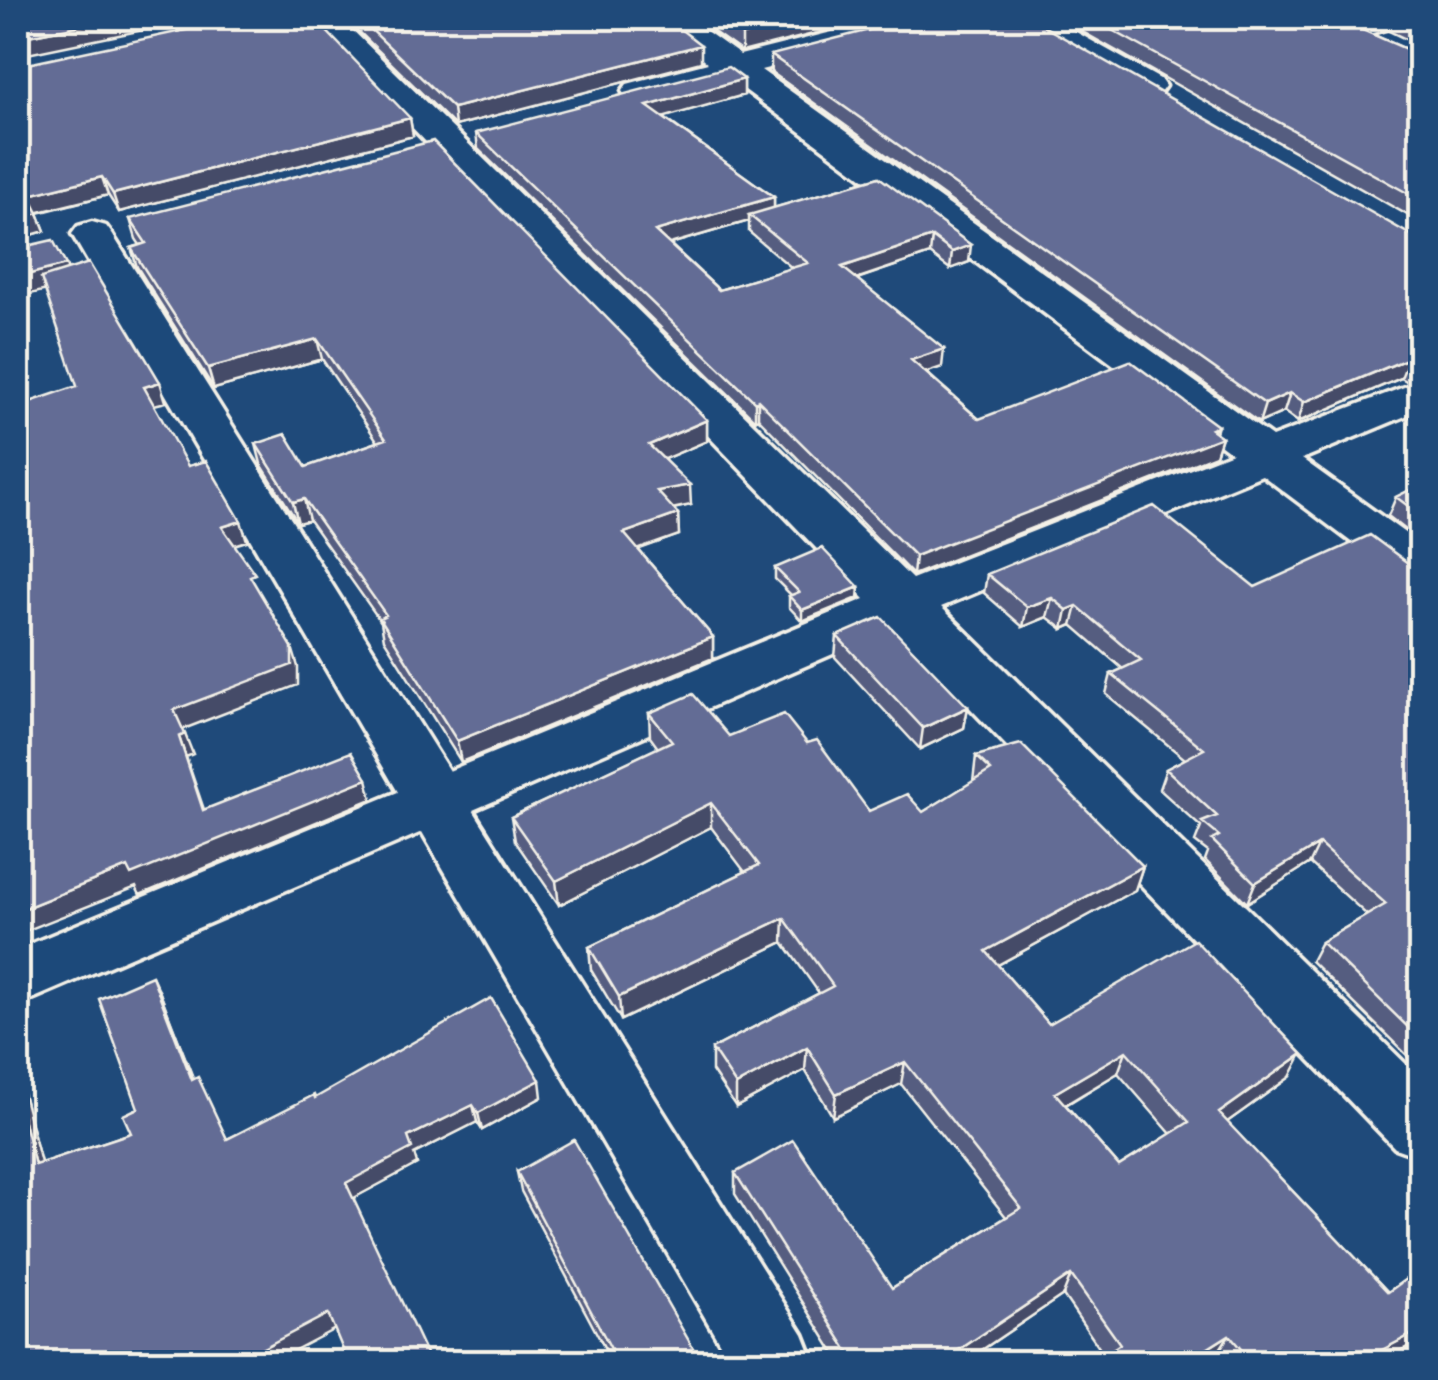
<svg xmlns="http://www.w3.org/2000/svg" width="1438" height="1380" viewBox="0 0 1438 1380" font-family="'Comic Neue',sans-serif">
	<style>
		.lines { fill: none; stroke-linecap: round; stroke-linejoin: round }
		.stream { fill: #8babbd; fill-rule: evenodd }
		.minor-casing { stroke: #f4f1e8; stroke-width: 7 }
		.minor { fill: #1f4a7a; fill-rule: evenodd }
		.wall { fill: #555d80; stroke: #f4f1e8; stroke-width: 2.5; fill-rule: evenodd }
		.shaded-wall { fill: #454c68; stroke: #f4f1e8; stroke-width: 2.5 }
		.building { fill: #636c95; stroke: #f4f1e8; stroke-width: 2.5; fill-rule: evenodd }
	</style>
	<rect width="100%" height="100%" fill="#1f4a7a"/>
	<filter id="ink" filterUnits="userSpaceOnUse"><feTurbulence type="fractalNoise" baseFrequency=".01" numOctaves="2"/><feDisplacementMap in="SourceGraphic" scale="20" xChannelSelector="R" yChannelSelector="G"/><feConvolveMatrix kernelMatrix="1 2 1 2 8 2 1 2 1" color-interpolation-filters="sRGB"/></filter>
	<g filter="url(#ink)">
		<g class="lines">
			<!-- stream -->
			<path class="stream" d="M1353 18H1363L1420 43V49Z"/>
			<!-- minor casing -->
			<g class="minor-casing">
				<path id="minor" d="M307 18H340L912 579 1232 453 729 78 639 101 627 98 622 91 627 84 708 63 653 18H688L740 55 888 18H939L935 25 761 70 1272 437 1420 381V410L1302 459 1420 544V585L1402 580 1262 475 941 607 1420 1078V1157L1395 1148 893 628 473 810 803 1334 814 1362H731L422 832 18 1005V949L398 792 72 234 78 226 92 222 106 226 112 234 449 771 865 599Z
					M1013 18H1051L1160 79 1165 86 1160 93H1136L1018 25Z
					M1420 22V42L1385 53 1374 50 1369 43 1374 36Z"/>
			</g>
			<!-- minor -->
			<use href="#minor" class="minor"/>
		</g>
		<!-- wall -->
		<path class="wall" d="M345 18H666L701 62 455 126Z
			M694 18H876L742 52Z
			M1058 18H1335L1420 55V222Z
			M1362 18H1420V46Z
			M771 55 1420 237V379L1419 378 1408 382 1401 378 1298 422 1284 412 1259 423 771 72Z
			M18 66 410 118 413 136 119 212 108 195 38 213 45 231 18 239Z
			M744 79V95L663 117 774 197V208L879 177 969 262 950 269 930 254 857 279 942 367 926 372 979 419 1216 433 1222 437 1216 455 913 575 758 418 755 420 478 149 476 133ZM749 221V232L792 268 719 290 670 244Z
			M130 219 707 420V441L664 459 691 505 673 509 678 514 679 535 638 549 713 637V658L461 762 384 639 381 622 309 520 298 523 261 464 256 444 306 467 378 442 322 359 214 389 137 267 131 248 140 245 136 239Z
			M1420 485V541L1388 516 1396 497Z
			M1408 563 1420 566V1068L1311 961 1321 942 1367 915 1310 863 1247 903 1205 860 1208 852 1195 842 1201 827 1159 789 1166 769 1185 759 1106 694 1111 674 1123 669 1072 625 1063 629 1047 617 1023 627 984 593 987 574 1255 587Z
			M775 568 859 587 858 598 802 621 789 607V596L791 595 775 579Z
			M837 636 968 707 964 728 920 749 835 657Z
			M649 713 729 736 807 743 869 811 923 812 973 782 976 756 1143 866 1135 890 998 965 1049 1024 1290 1077 1227 1122 1388 1292 1420 1269V1353L1413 1344 1379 1362H1224L1217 1354 1205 1362H1093L1104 1355 1063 1295 964 1362H840L735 1194V1173L892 1288 1006 1217 901 1084 833 1117 805 1070 736 1107 712 1071V1049L819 993 783 942 621 1020 591 970 589 947 745 872 711 827 559 905 515 841 511 817 658 748 650 737ZM1118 1073 1171 1134 1119 1166 1066 1105Z
			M160 993 194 1080 227 1139 315 1098 542 1097 482 1130 477 1122 414 1154 417 1164 353 1198 334 1329 18 1362V1074L41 1163 131 1133 138 1108Z
			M517 1172 701 1362H612L521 1191Z"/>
		<!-- shaded-wall -->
		<path class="shaded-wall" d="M118 18H201L18 56V38Z
			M812 18H876L742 52V35Z
			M701 45V62L455 126 453 108Z
			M744 79V95L648 122 647 106Z
			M410 118 413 136 119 212 113 194Z
			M102 177 108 195 35 213 29 195Z
			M774 197V214L749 215V221L656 248 655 231Z
			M38 213 45 231 18 239V219Z
			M932 237 930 254 841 284 842 267Z
			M971 245 969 262 950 269 952 252Z
			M66 265 72 284 18 297V277Z
			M317 339 322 359 214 389 208 368Z
			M944 349 942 367 910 378 911 360Z
			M1409 358 1401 378 1298 422 1304 402Z
			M1420 360V373L1419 378 1408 382 1415 362Z
			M160 382 166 402 150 406 144 387Z
			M1290 393 1284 412 1259 423 1265 404Z
			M758 400V418L755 420V402Z
			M707 420V441L650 465 649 445Z
			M1218 426 1214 439 1222 437 1216 455 913 575 915 556Z
			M690 485 691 505 657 512V491Z
			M304 499 309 520 298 523 293 502Z
			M678 514 679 535 626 554 624 533Z
			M241 521 247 541 228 547 222 527Z
			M859 587 858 598 802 621V610Z
			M1052 598 1047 617 1023 627 1027 607Z
			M1077 606 1072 625 1063 629 1067 610Z
			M713 637V658L461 762 457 741Z
			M292 647 298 667V685L181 730 174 710Z
			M968 707 964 728 920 749 923 728Z
			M185 734 193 754 186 757 211 830 179 737Z
			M367 779 372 799 140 895 136 887 18 934V911L127 867Z
			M711 803V827L559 905 556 881Z
			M1319 844 1310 863 1247 903 1255 883Z
			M1143 866 1135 890 981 974 986 951Z
			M784 918 783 942 621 1020 619 997Z
			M152 976 160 993 200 1097 192 1080Z
			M807 1047 805 1070 736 1107V1085Z
			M1126 1051 1118 1073 1048 1115 1055 1093Z
			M1302 1054 1290 1077 1209 1135 1219 1113Z
			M905 1062 901 1084 833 1117 836 1094Z
			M18 1074 46 1182 35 1165 18 1099Z
			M540 1080 542 1097 482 1130 478 1113Z
			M473 1105 477 1122 414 1154 417 1164 352 1199 346 1183 408 1137Z
			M1071 1275 1063 1295 964 1362H941Z
			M328 1314 335 1329 272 1362H220L241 1351Z
			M1420 1330V1335L1413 1344 1379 1362H1359Z
			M1229 1335 1217 1354 1205 1362H1186Z"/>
		<!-- building -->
		<path class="building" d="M18 18H118L18 38Z
			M242 18H314L410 118 113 194 102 177 29 195 38 213 18 219V66Z
			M359 18H666L701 45 453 108Z
			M717 18H812L742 35Z
			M916 18H1029L1411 235 1420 237V360L1415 362 1409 358 1304 402 1290 393 1265 404 771 55Z
			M1090 18H1335L1420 55V200Z
			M1401 18H1420V27Z
			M728 67 744 79 647 106 774 197 655 231 719 290 808 263 749 215 879 177 971 245 952 252 932 237 842 267 944 349 911 360 979 419 1130 361 1218 426 1211 429 1222 437 915 556 758 400 755 402 476 133Z
			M433 141 707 420 649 445 690 485 657 491 678 514 624 533 713 637 457 741 380 618 386 615 304 499 293 502 256 444 286 434 306 467 386 439 317 339 208 368 131 248 146 243 130 219Z
			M53 240 66 265 18 277V248Z
			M89 263 160 382 144 387 188 466 206 461 241 521 222 527 255 574 250 576 292 647V665L174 710 185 734 179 737 203 810 351 752 367 779 131 875 127 867 18 911V406L77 386 41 278Z
			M1420 485V515L1396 497Z
			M1154 506 1255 587 1370 535 1408 563 1420 566V1039L1321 942 1386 904 1319 844 1255 883 1212 840 1219 836 1202 822 1217 816 1166 769 1204 749 1111 674 1141 660 1077 606 1067 610 1052 598 1027 607 987 574Z
			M822 548 859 587 802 610 789 596 799 592 775 568Z
			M881 617 968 707 923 728 837 636Z
			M693 694 729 736 784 714 807 743 817 740 869 811 907 794 923 812 991 770 976 756 1021 744 1143 866 986 951 1049 1024 1195 940 1302 1054 1219 1113 1388 1292 1420 1269V1330L1359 1362H1252L1229 1335 1186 1362H1093L1120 1344 1071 1275 941 1362H855L735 1173 793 1140 892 1288 1021 1208 905 1062 836 1094 807 1047 736 1085 712 1049 833 986 784 918 619 997 589 947 759 865 711 803 556 881 511 817 672 741 649 713ZM1126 1051 1189 1122 1119 1166 1055 1093Z
			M152 976 192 1080 198 1077 227 1139 314 1095 315 1098 491 998 540 1080 478 1113 473 1105 408 1137 412 1148 346 1183 430 1362H348L328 1314 244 1358 241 1351 220 1362H18V1099L35 1165 131 1133 123 1115 138 1108 99 999Z
			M574 1140 701 1362H618L517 1172Z"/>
	</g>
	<!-- margin -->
	<rect width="1438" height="1380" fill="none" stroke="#1f4a7a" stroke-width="60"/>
	<rect x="30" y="30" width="1378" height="1320" fill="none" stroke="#f4f1e8" stroke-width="4" filter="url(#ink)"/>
</svg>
